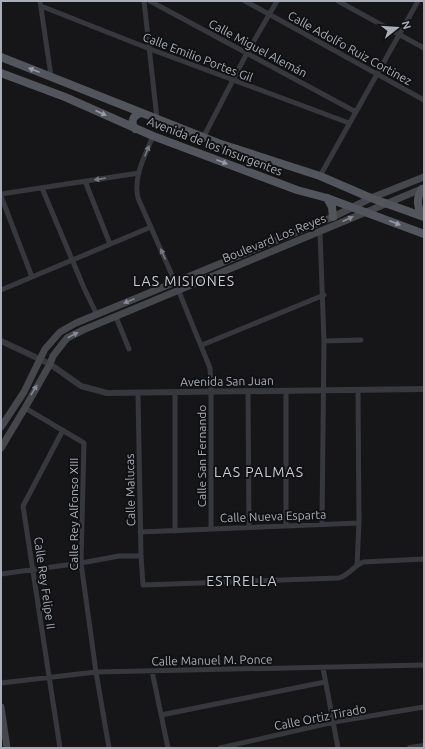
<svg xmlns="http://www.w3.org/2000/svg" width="425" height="749" font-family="Ubuntu,sans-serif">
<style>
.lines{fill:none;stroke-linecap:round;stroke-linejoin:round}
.minor{stroke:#37383d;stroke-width:5}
.tertiary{stroke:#37383d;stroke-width:6}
.secondary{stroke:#45474d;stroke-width:7}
.primary{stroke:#53555c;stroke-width:8}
.oneway{fill:#979ba6}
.oneway2{fill:#757881}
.oneway3{fill:#858993}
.labels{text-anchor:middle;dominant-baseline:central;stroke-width:4;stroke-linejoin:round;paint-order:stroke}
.street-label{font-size:12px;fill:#a8adb8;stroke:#111113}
.quarter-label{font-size:14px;letter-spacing:1px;fill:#c9ccd4;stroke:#111113}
</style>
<rect width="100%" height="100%" fill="#161618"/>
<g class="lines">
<!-- minor -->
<path class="minor" d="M40 1 51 76
M144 1 157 119
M150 1 356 112
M245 1 424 100
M338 1 424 48
M41 6 150 49 349 123
M153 136C145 156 133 176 138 198L175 282 210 368 211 392V529
M204 136 247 53 277 1
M320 176 418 1
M85 181 110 244
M42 188 84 288 97 315
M1 194 139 173
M1 196 32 277
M320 232 324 341 322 524
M1 290 151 227
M116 317 129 349
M324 341 361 340
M202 345 324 295
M248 391 249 527
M286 391V526
M175 393V531
M138 394 141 556 143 585 339 578C351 574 352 567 363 562L424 559
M25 408 84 443 81 563 96 672 109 748
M140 532 359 523
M357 565 359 523 358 390
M1 574 81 563 119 556H141
M323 668 338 748
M152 671 168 748
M1 683 96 672 424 665
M161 715 325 682
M60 748 23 506 63 430
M220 748 334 722 424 707"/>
<!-- tertiary -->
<path class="tertiary" d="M1 341 50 364 81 386 107 393 424 389
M410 748 424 746"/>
<!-- secondary -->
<path class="secondary" d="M1 427 24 392 45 349 60 332 76 323 333 217 371 198 424 177
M1 448 25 408 50 364 53 356 67 338 83 330 424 188
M1 707 7 748"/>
<!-- primary -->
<path class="primary" d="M1 57 218 143 320 176 371 198 424 217
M1 73 65 97 153 136 297 190 327 198 424 234
M135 129C130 122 133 115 141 113
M422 189C416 199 417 205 422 216
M327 198 332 207 333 217"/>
</g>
<!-- one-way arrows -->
<defs><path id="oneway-solid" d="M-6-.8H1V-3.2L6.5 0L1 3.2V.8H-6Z"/></defs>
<g class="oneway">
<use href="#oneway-solid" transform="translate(34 70) rotate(-159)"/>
<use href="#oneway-solid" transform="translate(101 113) rotate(24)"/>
<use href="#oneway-solid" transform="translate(222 162) rotate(21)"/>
<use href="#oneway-solid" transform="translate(395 223) rotate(21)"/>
</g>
<g class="oneway2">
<use href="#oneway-solid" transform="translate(147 151) rotate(-68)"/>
<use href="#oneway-solid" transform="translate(100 179) rotate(171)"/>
<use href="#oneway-solid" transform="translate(163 254) rotate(-114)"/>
</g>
<g class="oneway3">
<use href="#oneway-solid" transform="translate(348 219) rotate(-24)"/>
<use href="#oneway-solid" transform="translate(129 301) rotate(158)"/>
<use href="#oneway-solid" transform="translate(73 335) rotate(-28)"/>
<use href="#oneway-solid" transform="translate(34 390) rotate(-59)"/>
</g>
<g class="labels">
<!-- street labels -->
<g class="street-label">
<text transform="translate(258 48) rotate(28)">Calle Miguel Alemán</text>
<text transform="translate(350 48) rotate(29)">Calle Adolfo Ruiz Cortinez</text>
<text transform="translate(198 57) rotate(21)">Calle Emilio Portes Gil</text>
<text transform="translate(215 146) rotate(21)">Avenida de los Insurgentes</text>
<text transform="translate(274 238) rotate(-22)">Boulevard Los Reyes</text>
<text transform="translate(227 381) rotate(-1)">Avenida San Juan</text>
<text transform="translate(201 456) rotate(-90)">Calle San Fernando</text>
<text transform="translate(130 490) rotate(-91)">Calle Malucas</text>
<text transform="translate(73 514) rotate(-90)">Calle Rey Alfonso XIII</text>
<text transform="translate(273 516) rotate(-2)">Calle Nueva Esparta</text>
<text transform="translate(45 583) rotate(82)">Calle Rey Felipe II</text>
<text transform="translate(212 660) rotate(-1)">Calle Manuel M. Ponce</text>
<text transform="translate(320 717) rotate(-11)">Calle Ortiz Tirado</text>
</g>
<!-- quarter labels -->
<g class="quarter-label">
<text x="184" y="281">LAS MISIONES</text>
<text x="259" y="472">LAS PALMAS</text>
<text x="242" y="581">ESTRELLA</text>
</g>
</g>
<!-- border -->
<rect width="425" height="749" fill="none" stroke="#a8adb8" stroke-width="4"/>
<!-- north arrow -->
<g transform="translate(397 28) rotate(73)" stroke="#111113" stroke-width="3" paint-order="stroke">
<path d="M0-3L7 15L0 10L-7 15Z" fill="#a8adb8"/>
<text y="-6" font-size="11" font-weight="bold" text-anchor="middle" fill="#a8adb8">N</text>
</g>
</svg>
